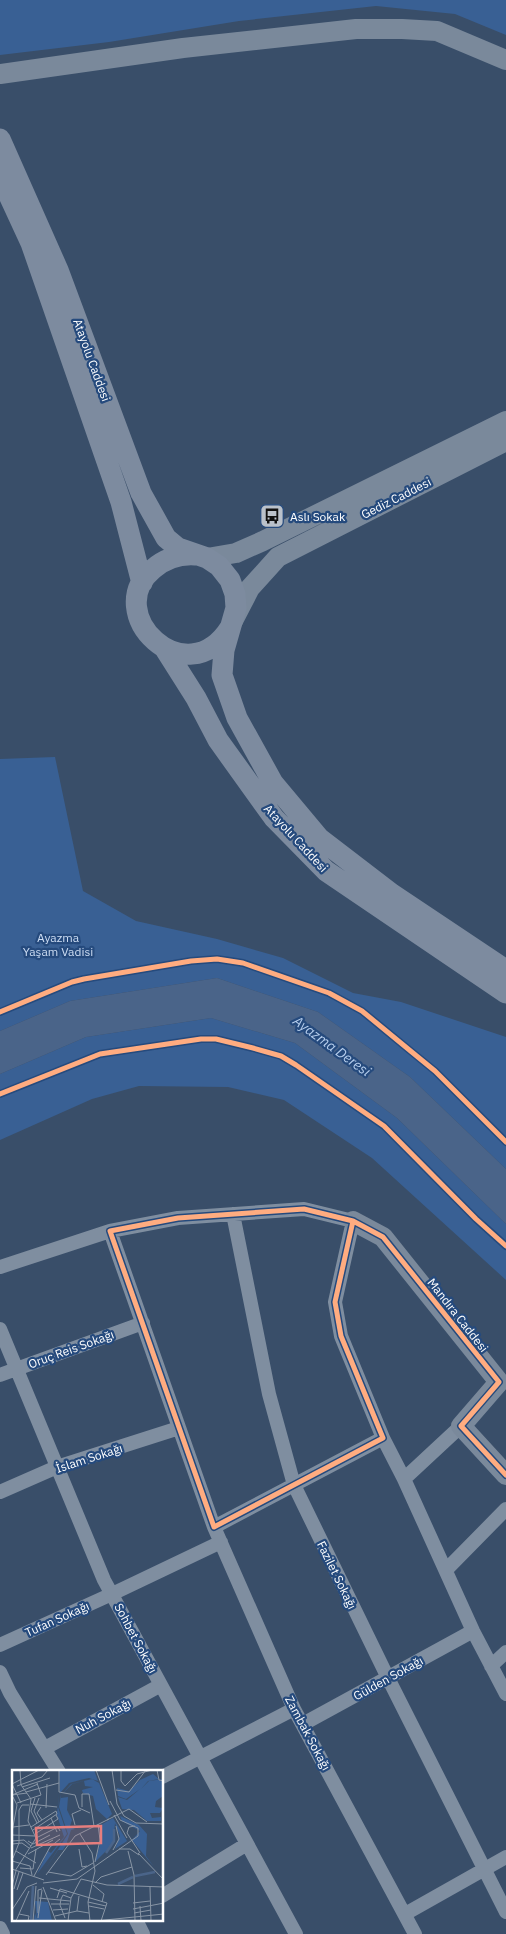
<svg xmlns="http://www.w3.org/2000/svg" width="506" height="1934" font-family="'IBM Plex Sans',sans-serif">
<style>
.green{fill:#396094}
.water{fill:#4a6489}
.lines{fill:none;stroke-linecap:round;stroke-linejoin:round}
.street{stroke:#7f8ea0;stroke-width:14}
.secondary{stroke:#7a899b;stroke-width:20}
.primary{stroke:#7d8b9f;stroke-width:21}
.cycleway-casing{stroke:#254a7d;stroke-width:8}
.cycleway{stroke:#ffac80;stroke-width:5}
.labels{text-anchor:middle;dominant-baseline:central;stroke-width:4.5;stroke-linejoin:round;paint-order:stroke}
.street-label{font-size:12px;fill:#fff;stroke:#254a7d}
.poi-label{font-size:12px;fill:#fff;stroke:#254a7d;text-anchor:start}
.park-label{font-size:12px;fill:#cedef4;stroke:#254a7d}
.water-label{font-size:14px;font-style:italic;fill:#b6ceed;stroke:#254a7d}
.inset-river{fill:none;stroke:#4a6489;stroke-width:2.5}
.inset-road{fill:none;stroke:#8895a5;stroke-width:1}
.view{fill:#e67e7e;fill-opacity:0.15;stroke:#e67e7e;stroke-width:2.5}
.inset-edge{fill:none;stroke:#fff;stroke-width:2.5}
</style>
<rect width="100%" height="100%" fill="#394e69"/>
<!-- green -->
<path class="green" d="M0 0H506V35L455 14 376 6 239 21 109 42 0 55Z
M55 757 83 891 136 921 217 939 283 958 353 993 401 1002 506 1037V1169L410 1077 318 1012 217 978 70 1001 0 1031V759Z
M211 1018 295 1043 397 1118 506 1224V1280L372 1158 284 1100 228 1087 139 1086 92 1099 0 1140V1074L86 1037Z"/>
<!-- water -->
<path class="water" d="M217 978 318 1012 410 1077 506 1169V1224L397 1118 295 1043 211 1018 86 1037 0 1074V1031L70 1001Z"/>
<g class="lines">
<!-- street -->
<path class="street" d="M304 1209 353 1221 335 1302 341 1336 383 1438 214 1527 110 1231 178 1218Z
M233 1214 269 1394 294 1485 388 1678 506 1912
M0 1267 110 1231
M0 1329 104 1580 296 1934
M0 1375 143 1323
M383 1438 404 1479 473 1631 506 1694
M404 1479 461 1426
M0 1492 57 1467 179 1428
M214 1527 294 1709 415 1934
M446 1570 506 1509
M0 1645 112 1594 221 1542
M491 1666 506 1652
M0 1672 10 1693 59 1772
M303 1724 473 1631
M45 1748 161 1685
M162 1777 294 1709
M162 1896 247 1844
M405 1914 506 1857
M136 1920 143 1934
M0 1928 3 1934"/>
<!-- secondary -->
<path class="secondary" d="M0 74 183 48 356 29H402L437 31 506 60
M207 558 236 553 263 541 506 421
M233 621 250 588 278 557 506 441
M353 1221 383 1237 499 1382 461 1426 506 1475"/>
<!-- primary -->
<path class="primary" d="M0 139 58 270 141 493 166 538 178 548 207 558 219 566 230 580 235 594 236 608 224 650 222 675 237 718 273 783 319 838 392 894 506 970
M0 176 31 243 121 502 142 583
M195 555C179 554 166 558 153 569 100 613 186 697 230 628
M165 649 196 698 218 740 274 818 326 871 506 993"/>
<!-- cycleway casing -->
<g class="cycleway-casing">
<path id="cycleway" d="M0 1012 72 982 84 979 191 961 217 959 243 963 329 993 362 1011 413 1053 435 1071 506 1142
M0 1094 100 1054 201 1039H216L253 1048 281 1056 296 1065 384 1126 476 1219 506 1246
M353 1221 335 1302 341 1336 383 1438 214 1527 110 1231 178 1218 304 1209 353 1221 383 1237 499 1382 461 1426 506 1475"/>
</g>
<!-- cycleway -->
<use href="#cycleway" class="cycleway"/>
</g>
<!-- icons -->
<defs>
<g id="bus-square" transform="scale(1.25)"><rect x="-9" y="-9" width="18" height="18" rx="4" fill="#bac1ca" stroke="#254a7d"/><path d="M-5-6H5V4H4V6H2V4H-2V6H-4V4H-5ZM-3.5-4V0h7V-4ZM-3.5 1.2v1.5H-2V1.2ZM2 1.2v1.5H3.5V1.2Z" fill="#111"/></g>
</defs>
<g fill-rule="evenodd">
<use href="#bus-square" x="272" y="516"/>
</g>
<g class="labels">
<!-- street labels -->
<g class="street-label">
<text transform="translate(92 360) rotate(70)">Atayolu Caddesi</text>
<text transform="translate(396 498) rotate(-27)">Gediz Caddesi</text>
<text transform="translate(296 838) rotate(47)">Atayolu Caddesi</text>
<text transform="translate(458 1315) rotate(52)">Mandıra Caddesi</text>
<text transform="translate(71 1349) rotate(-20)">Oruç Reis Sokağı</text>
<text transform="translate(89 1458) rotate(-18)">İslam Sokağı</text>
<text transform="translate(337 1575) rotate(64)">Fazilet Sokağı</text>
<text transform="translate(57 1619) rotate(-24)">Tufan Sokağı</text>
<text transform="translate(136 1638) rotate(62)">Sohbet Sokağı</text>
<text transform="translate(388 1678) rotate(-29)">Gülden Sokağı</text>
<text transform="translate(103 1716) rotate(-28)">Nuh Sokağı</text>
<text transform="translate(308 1733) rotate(62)">Zambak Sokağı</text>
</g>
<!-- poi labels -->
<g class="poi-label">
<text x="290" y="516">Aslı Sokak</text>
</g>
<!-- park labels -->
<g class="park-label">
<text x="58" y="937">Ayazma<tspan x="58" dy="14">Yaşam Vadisi</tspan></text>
</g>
<!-- water labels -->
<g class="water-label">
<text transform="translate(332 1046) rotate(36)">Ayazma Deresi</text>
</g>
</g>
<!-- overview -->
<g transform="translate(12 1770)">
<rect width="151" height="151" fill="#394e69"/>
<path d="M47 0H82L86 11 77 8 68 10 57 13 48 23ZM141 4 147 9 136 11 129 19 137 11 151 9V26L144 31 143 37 151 38 148 43H138L140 48 149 47V51H135L122 40 110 39 106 27 115 30 128 19 114 29 106 26 105 18 117 21 128 10ZM80 9 87 13 100 44 95 49 84 39 81 26 71 23 70 20 81 17 73 16 72 11 60 14 50 24 59 14ZM47 23 46 37 55 64 25 104 36 81 39 83 52 67 45 45ZM49 25V28L56 27 55 40 60 50 58 56 63 59 59 60 54 75 51 80H46L32 101 56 64 47 37ZM108 46 127 55 135 64 134 86 142 97 120 70 128 61 110 51ZM101 48 115 71 103 79 108 66 103 53 101 74 83 92 89 71 87 56ZM23 131 36 132 40 151H22L23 143 25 149Z" fill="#396094"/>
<path class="inset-river" d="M94 83 102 71V59M123 106 143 102M106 114 121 107M19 151 21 116"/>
<path class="inset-road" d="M47 0V22M84 0 97 35M100 0 105 34 112 46 124 53 152 54M109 0V11L113 16 125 4 140 0M145 0 147 10 152 11M0 14 27 0M0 14 9 33M5 16 30 7 36 0M10 17 38 8M104 20 117 22 134 0M14 22 47 13M47 22 63 25 67 38 78 43M0 25 26 14M0 25 15 23M23 28 19 41 25 53M27 28 22 41 27 52M5 33 29 25 25 13M18 34 45 37M29 37 25 43 30 50M70 37V24H77L82 56M34 38 35 14M102 45 115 68M39 48 45 62M95 50 117 39 135 52M63 55 60 44 69 40M123 56 117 57 115 63 128 83M1 57 17 55M19 57 44 41 45 44 21 60M0 62 5 35 1 27M23 64 46 49 44 45M68 64 80 83 83 101 76 132 78 151M0 65 23 66M24 68 46 57 48 61M0 71 12 70 19 76M16 71 21 74 38 65M0 74 10 73 17 78M19 78 48 65M67 79 70 97 75 96M107 79H118L127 85M101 80 107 69 104 56M4 81 24 93M116 81 122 105 123 151M126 83 152 110M16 84 41 70M1 88 7 73V40L10 35H17M0 91 18 96 20 105M83 92 88 70 86 54M8 98 21 99 24 79M0 99 32 110M3 101 24 68 16 51 19 29 9 15 8 0M36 102 59 106 81 93M34 105 63 66 97 49M22 106 38 77 48 69M31 113 65 109 126 66V58L108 50 98 31M83 113 89 107 120 97M81 115 92 124 90 132M0 116 4 101M31 117 44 151M138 117 139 151M38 118 55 123M2 119 7 102M5 120 11 103M27 128 58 131M45 128 48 119 95 133 89 151M76 132 94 136M121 133 138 131M39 134H57M77 136 92 139M128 136 129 151M121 139 152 133M0 140 15 117 25 113M41 140 56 139M65 141 67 126M26 143V120L30 119M122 143 139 140M7 144 17 146 16 151M43 146 65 141 77 143M26 148 30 120M53 148 48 135 49 129 51 125 59 128M4 151 17 121M21 151 24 116M54 151H71M56 151 59 128 69 109 95 115 152 117M83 151 152 144"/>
<path class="view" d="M89 56V73L25 75 24 58Z"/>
<rect width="151" height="151" class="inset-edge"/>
</g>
</svg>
